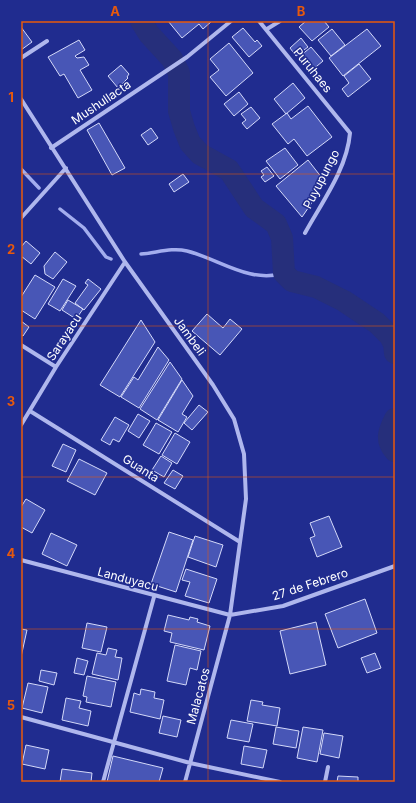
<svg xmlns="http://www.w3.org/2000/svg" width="416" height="803" font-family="Inter,sans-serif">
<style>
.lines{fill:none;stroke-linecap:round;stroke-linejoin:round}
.stream{stroke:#a3adee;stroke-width:3.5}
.river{stroke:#262f7b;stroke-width:22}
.building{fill:#4856b6;stroke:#d4d9f9}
.minor{stroke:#afb7ed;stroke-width:4}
.grid{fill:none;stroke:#e8590c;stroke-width:1;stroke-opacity:0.55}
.labels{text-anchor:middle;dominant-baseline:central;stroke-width:3;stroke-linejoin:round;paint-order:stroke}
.street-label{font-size:12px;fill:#fff;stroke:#202c8f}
.neatline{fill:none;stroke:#e8590c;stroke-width:1.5}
.grid-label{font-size:13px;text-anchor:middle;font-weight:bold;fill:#e8590c}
</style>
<rect width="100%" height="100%" fill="#202c8f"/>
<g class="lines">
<!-- stream -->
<path class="stream" d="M21 169 39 188
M60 209 84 228 106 257 111 259
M141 254C156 253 172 247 187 251 219 259 250 284 284 273"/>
<!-- river -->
<path class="river" d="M141 21 149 34 172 59 179 73V111L184 128 190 143 200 154 229 170 254 208 276 224 282 238 284 273 292 281 316 287 344 301 377 323 390 336 394 344 395 353
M395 419C389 431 385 440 395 451"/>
</g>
<!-- building -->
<path class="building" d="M168 21H212L203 29 199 24 182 38Z
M306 21H324L329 27 312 41 299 27Z
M21 27 32 42 21 50Z
M243 28 255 42 257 40 262 46 249 57 232 37Z
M332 29 345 45 331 56 318 40Z
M367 29 381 46 343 76 329 58Z
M301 38 308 47 296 56 290 48Z
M79 40 85 50 75 56 77 58 84 57 89 65 80 70 92 90 78 98 64 74 60 76 48 57Z
M229 43 253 73 226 96 210 77 219 70 210 59Z
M311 47 323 61 311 71 299 57Z
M359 64 371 79 348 97 342 89 349 83 344 76Z
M121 65 129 74 127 77 128 78 118 88 108 76Z
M293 83 305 98 286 114 274 99Z
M239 92 248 104 234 116 224 104Z
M308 106 332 137 307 156 294 139 288 144 272 124 287 113 291 119Z
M251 107 260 118 247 129 242 123 246 120 241 114Z
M99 123 125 168 112 175 87 130Z
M151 128 158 138 148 145 141 135Z
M285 148 298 165 280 179 266 161Z
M308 160 322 178 315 198 302 217 276 186Z
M267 167 274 176 265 182 261 177 264 175 261 171Z
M183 174 189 182 174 192 169 184Z
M26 241 40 253 31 264 21 256V247Z
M55 252 67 262 53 279 45 274 44 266Z
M35 275 55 287 35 319 21 310V297Z
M63 279 76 286 60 311 48 304Z
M88 279 101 289 84 310 75 303 88 285 85 283Z
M68 300 83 309 76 319 62 310Z
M207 314 223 328 230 319 242 329 220 355 192 331Z
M141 320 155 342 120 397 100 385Z
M21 321 29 327 23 336 21 335Z
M158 347 169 360 139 408 121 397 134 377 138 380Z
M170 362 182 379 157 420 140 409Z
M182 380 193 396 182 414 187 417 178 432 158 420Z
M199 405 208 412 192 430 184 423Z
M138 414 150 421 139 438 128 431Z
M115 417 129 425 119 442 113 439 110 445 101 440Z
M156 423 172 432 159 454 143 445Z
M175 433 190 442 177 464 162 455Z
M63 444 76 450 66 472 52 466Z
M161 456 172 463 164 477 152 470Z
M79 459 107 473 95 495 67 481Z
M173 470 183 476 175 489 164 483Z
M26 499 45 510 32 533 21 527V507Z
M329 516 342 547 317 557 310 538 315 536 310 523Z
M169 532 193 540 176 592 151 584Z
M51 533 77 545 67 566 42 554Z
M195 536 223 545 216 567 188 557Z
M186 569 217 579 209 603 185 596 190 582 182 580Z
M365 599 377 633 338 648 325 614Z
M168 615 189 620 190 617 198 619 197 622 210 626 204 650 170 642 172 633 164 631Z
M316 622 326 665 290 674 280 631Z
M87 623 107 627 101 652 82 648Z
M21 629 27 630 21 657Z
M175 645 201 651 197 670 190 668 186 685 167 681Z
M108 648 117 650 115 657 122 658 118 680 92 674 97 653 106 655Z
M375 653 381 668 367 673 361 658Z
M77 658 88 661 84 675 74 673Z
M41 670 57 673 54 685 39 681Z
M87 676 116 682 111 707 86 702 87 697 83 696Z
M28 683 48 687 42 713 22 708Z
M141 689 155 692 154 698 164 700 160 719 130 712 134 693 140 695Z
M66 698 81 701 79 708 91 711 88 726 62 720Z
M251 700 263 702 262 705 280 708 277 726 247 721Z
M163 716 181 720 177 737 159 733Z
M231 720 253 724 249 742 227 738Z
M276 727 299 731 296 748 273 744Z
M303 727 323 730 317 762 297 758Z
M324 733 343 736 339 758 320 754Z
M26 745 49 750 45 769 22 764Z
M244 746 267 750 263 768 241 764Z
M113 756 163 768 159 782H107Z
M62 769 92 773 91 782H60Z
M338 776 358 777V782H337Z"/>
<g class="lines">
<!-- minor -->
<path class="minor" d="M259 21 350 133C347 169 322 202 305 233
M267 29 280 21
M21 58 47 41
M21 99 125 262 213 385 234 419 244 454 246 499 230 615 185 782
M51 148 187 57 231 21
M21 218 66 168
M21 345 56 367
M30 411 240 542
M21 425 56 367 125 262
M21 560 230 615 283 606 395 566
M21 717 190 763 280 782
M103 782 154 597
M325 782 328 767"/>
</g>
<!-- grid -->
<path class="grid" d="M208 21V782M21 174H395M21 326H395M21 477H395M21 629H395"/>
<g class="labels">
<!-- street labels -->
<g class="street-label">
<text transform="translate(313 70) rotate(51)">Puruhaes</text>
<text transform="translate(101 102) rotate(-34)">Mushullacta</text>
<text transform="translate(321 179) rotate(-63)">Puyupungo</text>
<text transform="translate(190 336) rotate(54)">Jambeli</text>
<text transform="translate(64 337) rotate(-57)">Sarayacu</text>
<text transform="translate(141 468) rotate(32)">Guanta</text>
<text transform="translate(128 579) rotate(15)">Landuyacu</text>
<text transform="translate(310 584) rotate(-18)">27 de Febrero</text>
<text transform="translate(198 696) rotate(-75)">Malacatos</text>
</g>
</g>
<!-- border -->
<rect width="416" height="803" fill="none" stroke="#202c8f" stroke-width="44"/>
<rect x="22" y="22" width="372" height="759" class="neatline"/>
<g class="grid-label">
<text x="115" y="16">A</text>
<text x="301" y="16">B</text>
<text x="11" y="102">1</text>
<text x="11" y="254">2</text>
<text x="11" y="406">3</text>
<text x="11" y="558">4</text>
<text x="11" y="710">5</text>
</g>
</svg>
